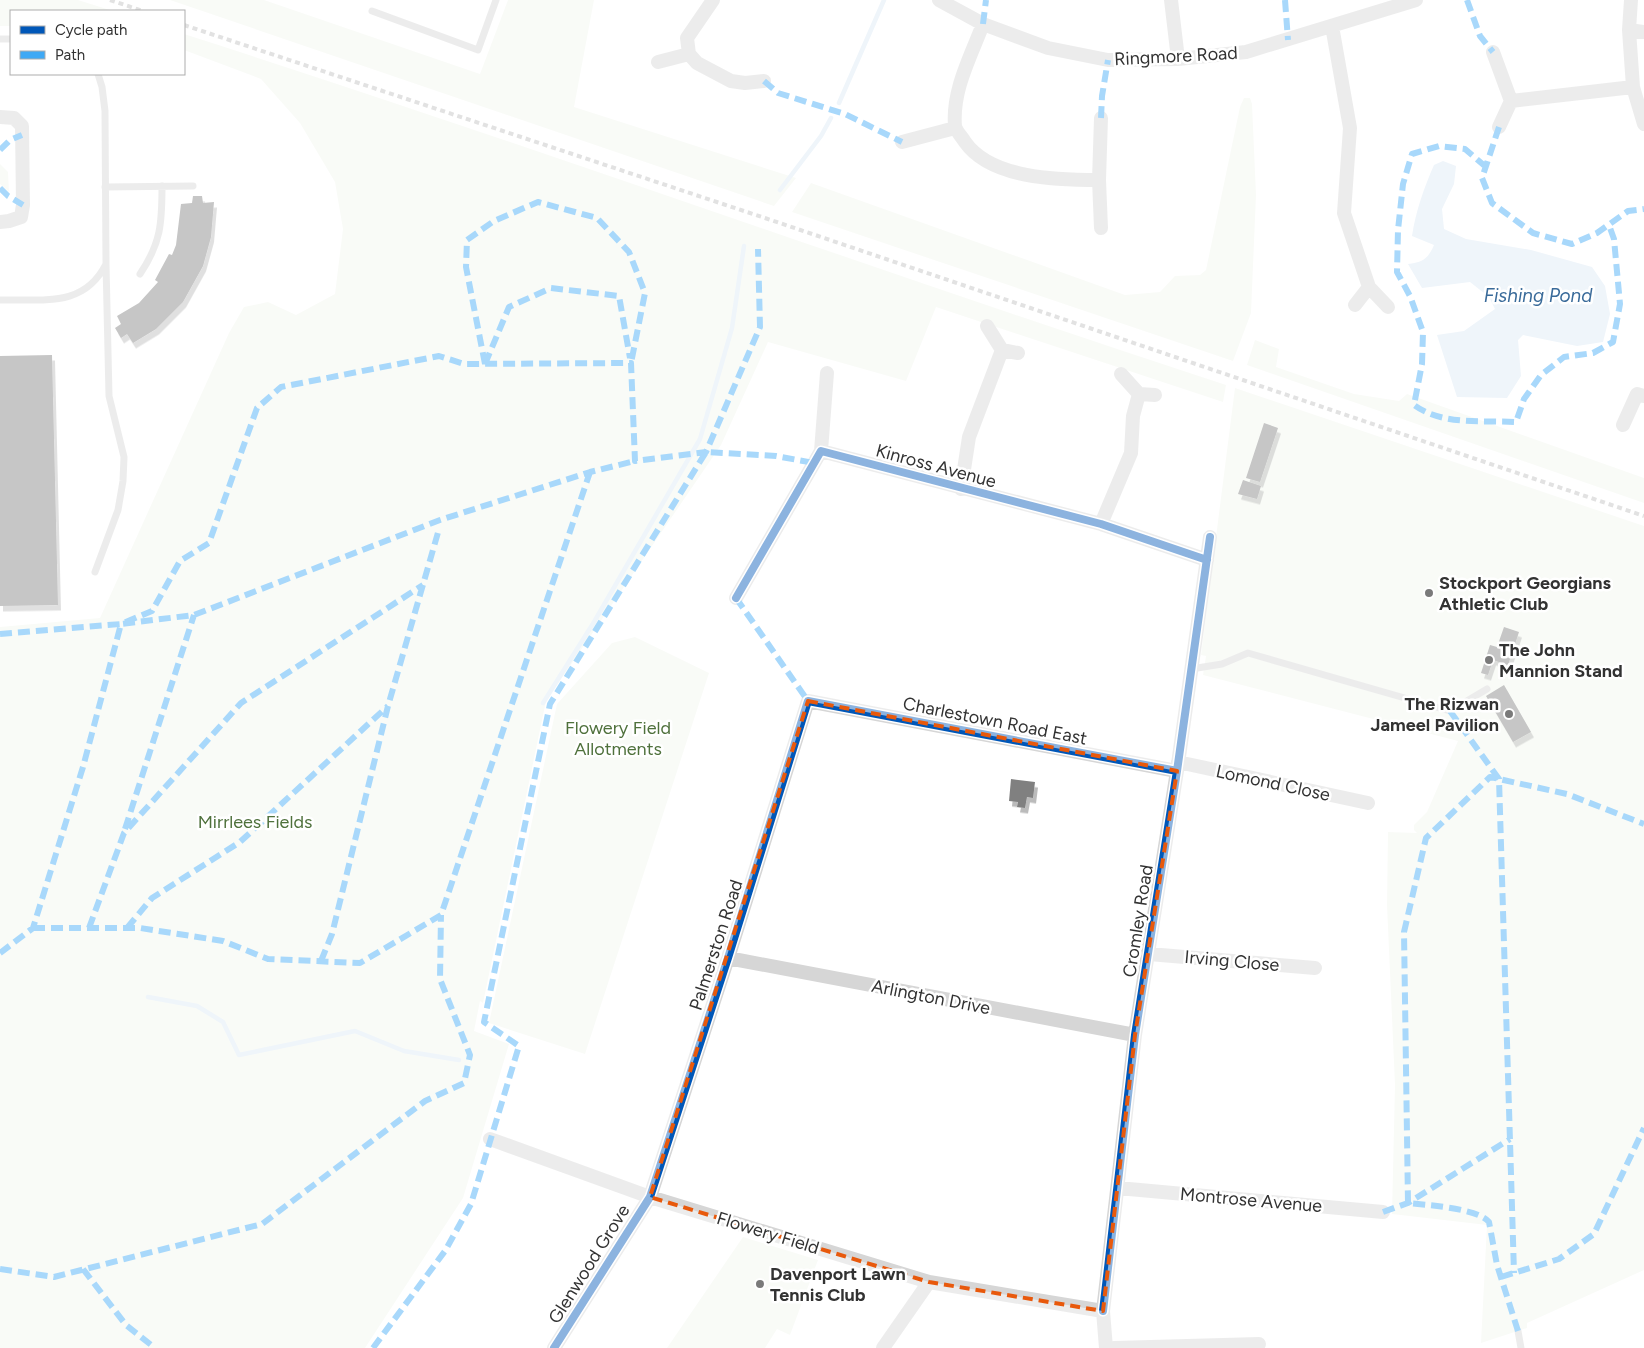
<svg xmlns="http://www.w3.org/2000/svg" width="1644" height="1348" font-family="Figtree,sans-serif">
<style>
.green{fill:#f2f6ee}
.water{fill:#dbe8f4}
.lines{fill:none;stroke-linecap:round;stroke-linejoin:round}
.stream{stroke:#dbe8f4;stroke-width:4.5}
.building{fill:#808080;filter:url(#shadow)}
.service{stroke:#d6d6d6;stroke-width:7}
.minor{stroke:#d6d6d6;stroke-width:14}
.rail{stroke:#bebebe;stroke-width:4;stroke-dasharray:5 4;stroke-linecap:butt}
.quiet{stroke:#3fa9f5;stroke-width:6;stroke-dasharray:12 6;stroke-linecap:butt}
.cycleway-casing{stroke:#fff;stroke-width:11}
.cycleway{stroke:#0057b8;stroke-width:8}
.marked{fill:none;stroke:#e8590c;stroke-width:4;stroke-dasharray:10 6;stroke-linejoin:round}
.poi-dot{fill:#7a7a7a;stroke:#fff;stroke-width:2}
.labels{text-anchor:middle;dominant-baseline:central;stroke-width:5;stroke-linejoin:round;paint-order:stroke}
.street-label{font-size:18px;fill:#323232;stroke:#fff}
.poi-label{font-size:18px;font-weight:bold;fill:#323232;stroke:#fff;text-anchor:start}
.park-label{font-size:18px;fill:#4f713c;stroke:#fff}
.water-label{font-size:19px;font-style:italic;fill:#3a6b9a;stroke:#fff}
</style>
<defs>
<filter id="shadow"><feDropShadow dx="3" dy="5.5" stdDeviation="0" flood-color="#0004"/></filter>
</defs>
<rect width="100%" height="100%" fill="#fff"/>
<!-- green -->
<path class="green" d="M0 0H78L113 11H11V26H0Z
M170 0H264L480 74 508 0H594L574 107 796 178 774 206Z
M184 34C533 146 878 271 1226 385L1223 402 936 307 906 381 768 342 721 445 546 701 483 1003 480 1001 474 1031 509 1044 463 1198 365 1348H0V627L100 618 229 333 244 307 268 302 296 315 335 294 343 229 335 182 300 123 261 79 184 50Z
M1244 98H1250L1252 104 1256 195 1251 313 1233 361 792 212 811 183 1125 295 1160 292 1175 276 1200 275 1206 270 1240 107Z
M0 164 8 172 9 192 0 184Z
M1255 340 1279 349 1276 367 1354 394 1399 401 1407 394 1644 478V503L1247 365Z
M1235 388 1644 526V1270L1527 1323V1328L1481 1343 1487 1225 1392 1214 1395 1085 1387 905 1388 832 1417 833 1414 830V825L1427 812 1458 741 1203 675 1206 656 1201 655Z
M635 637 709 673 585 1054 489 1023 557 704 612 643Z
M743 1237 818 1260 790 1335 777 1329 765 1348H667Z"/>
<!-- water -->
<path class="water" d="M1443 161 1456 166 1454 184 1442 209 1444 229 1466 239 1531 250 1592 267 1605 286 1610 314 1603 342 1577 346 1523 335 1518 340 1521 376 1507 398 1457 397 1437 335 1464 331 1495 309 1489 297 1470 282 1422 288 1408 264C1423 262 1428 259 1434 245L1412 236C1416 210 1424 188 1434 165Z"/>
<g class="lines">
<!-- stream -->
<path class="stream" d="M839 103 884 0
M780 190 821 136 831 118
M543 703 594 622 700 439 732 328 744 246
M148 997 197 1006 223 1022 239 1055 355 1031 404 1051 459 1060"/>
</g>
<!-- building -->
<path class="building" d="M193 196H202L203 203 214 202 211 237 203 266 183 302 156 329 133 343 127 334 121 338 115 328 121 324 117 316 139 303 158 282 155 280 169 254 172 255 176 245 181 204 192 203Z
M52 355 58 605 0 606V356Z
M1264 423 1278 428 1260 482 1246 478Z
M1243 480 1261 486 1257 499 1238 494Z
M1504 627 1519 632 1508 665 1493 660 1488 675 1481 673 1490 645 1497 647Z
M1504 685 1531 732 1513 742 1486 696Z
M1011 779 1035 782 1033 798 1027 797 1025 808 1017 807 1018 802 1009 801Z"/>
<g class="lines">
<!-- service -->
<path class="service" d="M372 11 478 50 496 0
M0 39H11
M105 187 193 186
M140 274C161 243 162 223 162 186
M0 300C43 299 84 308 106 264L105 111 102 87 98 74
M95 572 118 510 123 481 124 457 109 396 106 264
M1191 669 1222 664 1248 653 1450 711 1487 689
M1518 1331 1521 1348"/>
<!-- minor -->
<path class="minor" d="M713 0 687 38 689 54 697 63 731 81 745 83 764 81
M939 0 983 24 1048 48 1108 60 1178 59 1246 52 1416 0
M1171 0 1178 59
M1631 0 1629 30 1633 87 1644 124
M983 24C971 56 952 90 955 126 956 131 962 137 965 142 991 179 1058 180 1099 180
M1332 26 1350 128 1344 213 1369 287 1388 307
M1629 30 1644 32
M1493 52 1511 101 1499 127
M658 62 689 54
M1511 101 1633 87
M0 117 14 118 22 126 23 205 21 217 9 221 0 222
M1101 118 1099 180 1101 228
M902 142 955 128
M1355 305 1369 287
M987 326 1002 350 1018 353
M1121 374 1139 394 1155 395
M1623 425 1637 394 1644 396
M821 451 827 373
M961 489 969 437 1002 350
M1101 524 1131 453 1133 416 1139 394
M736 598 821 451 1101 524 1207 560
M1178 762 1368 803
M1149 954 1315 968
M728 958 1135 1035
M490 1139 650 1197 929 1282 1103 1311 1106 1348
M1118 1188 1383 1212
M1103 1311 1135 1035 1177 771 1210 537
M554 1348 650 1197 728 958 808 701 1177 771
M883 1348 929 1282
M1114 1348 1259 1344"/>
<!-- rail -->
<path class="rail" d="M110 0 143 11
M184 25 765 218 1644 516"/>
<!-- quiet -->
<path class="quiet" d="M1285 0 1288 40
M1467 0 1480 36 1493 52
M983 24 986 0
M764 81 778 93 845 114 902 142
M1101 118 1102 96 1108 60
M1499 127 1482 178 1492 203 1533 233 1572 244 1597 233 1628 211 1644 209
M0 150 10 140 22 135
M1486 167 1465 149 1439 146 1412 154 1403 184 1398 230 1397 272 1410 296 1423 332 1422 364 1414 405C1443 426 1482 420 1516 422L1524 399 1541 375 1564 357 1593 353 1613 342 1620 304 1614 239 1609 225
M0 188 8 196 23 205
M485 364 466 267 467 240 494 221 538 202 597 218 629 252 645 293 631 363
M485 364 509 307 551 288 619 296 630 358
M736 598 808 701
M0 634 121 624 152 611 180 561 209 543 257 408 281 387 439 356 464 364 631 363 635 461 706 452 760 327 758 249
M1450 711 1499 779 1514 1273
M125 829 194 615
M33 928H140L223 941 268 959 360 963 441 915 590 472
M89 928 124 833 241 703 423 585
M127 928 152 898 240 842 388 706
M0 953 33 928 83 767 121 624 194 615 440 520 590 472 635 461
M321 961 332 934 388 706 439 529
M1383 1212 1408 1203 1510 1139
M0 1269 54 1277 262 1224 425 1101 464 1083 470 1055 440 979 441 915
M83 1269 126 1325 155 1348
M1501 1277 1559 1259 1594 1234 1644 1128
M1518 1331 1497 1265 1489 1222C1477 1208 1427 1205 1408 1203L1404 932 1426 838 1490 777 1567 794 1644 824
M373 1348 445 1251 471 1204 519 1046 484 1022 550 704 706 452 776 456 814 463"/>
<!-- cycleway casing -->
<g class="cycleway-casing">
<path id="cycleway" d="M736 598 821 451 1101 524 1207 560
M1103 1311 1135 1035 1177 771 1210 537
M554 1348 650 1197 728 958 808 701 1177 771"/>
</g>
<!-- cycleway -->
<use href="#cycleway" class="cycleway"/>
</g>
<!-- marked area -->
<path d="M0 0H1644V1348H0ZM808 701 1177 771 1135 1035 1103 1311 929 1282 650 1197Z" fill="#fff" fill-opacity=".55" fill-rule="evenodd"/>
<path class="marked" d="M808 701 1177 771 1135 1035 1103 1311 929 1282 650 1197Z"/>
<!-- markers -->
<g class="poi-dot">
<circle cx="1429" cy="593" r="5"/>
<circle cx="1489" cy="660" r="5"/>
<circle cx="1509" cy="714" r="5"/>
<circle cx="760" cy="1284" r="5"/>
</g>
<g class="labels">
<!-- street labels -->
<g class="street-label">
<text transform="translate(1176 56) rotate(-3)">Ringmore Road</text>
<text transform="translate(936 466) rotate(15)">Kinross Avenue</text>
<text transform="translate(995 721) rotate(11)">Charlestown Road East</text>
<text transform="translate(1273 783) rotate(12)">Lomond Close</text>
<text transform="translate(1138 921) rotate(-81)">Cromley Road</text>
<text transform="translate(716 945) rotate(-72)">Palmerston Road</text>
<text transform="translate(1232 961) rotate(5)">Irving Close</text>
<text transform="translate(931 997) rotate(11)">Arlington Drive</text>
<text transform="translate(1251 1200) rotate(5)">Montrose Avenue</text>
<text transform="translate(768 1233) rotate(17)">Flowery Field</text>
<text transform="translate(589 1264) rotate(-58)">Glenwood Grove</text>
</g>
<!-- poi labels -->
<g class="poi-label">
<text x="1439" y="583">Stockport Georgians<tspan x="1439" dy="21">Athletic Club</tspan></text>
<text x="1499" y="650">The John<tspan x="1499" dy="21">Mannion Stand</tspan></text>
<text x="1499" y="704" text-anchor="end">The Rizwan<tspan x="1499" dy="21">Jameel Pavilion</tspan></text>
<text x="770" y="1274">Davenport Lawn<tspan x="770" dy="21">Tennis Club</tspan></text>
</g>
<!-- park labels -->
<g class="park-label">
<text x="618" y="728">Flowery Field<tspan x="618" dy="21">Allotments</tspan></text>
<text x="255" y="822">Mirrlees Fields</text>
</g>
<!-- water labels -->
<g class="water-label">
<text x="1538" y="295">Fishing Pond</text>
</g>
</g>
<!-- legend -->
<rect x="10" y="10" width="175" height="65" fill="#ffffff" stroke="#adadad"/>
<rect x="20" y="26" width="25" height="8" fill="#0057b8" stroke="#adadad"/>
<text x="55" y="35" font-size="15" fill="#323232">Cycle path</text>
<rect x="20" y="51" width="25" height="8" fill="#3fa9f5" stroke="#adadad"/>
<text x="55" y="60" font-size="15" fill="#323232">Path</text>
</svg>
